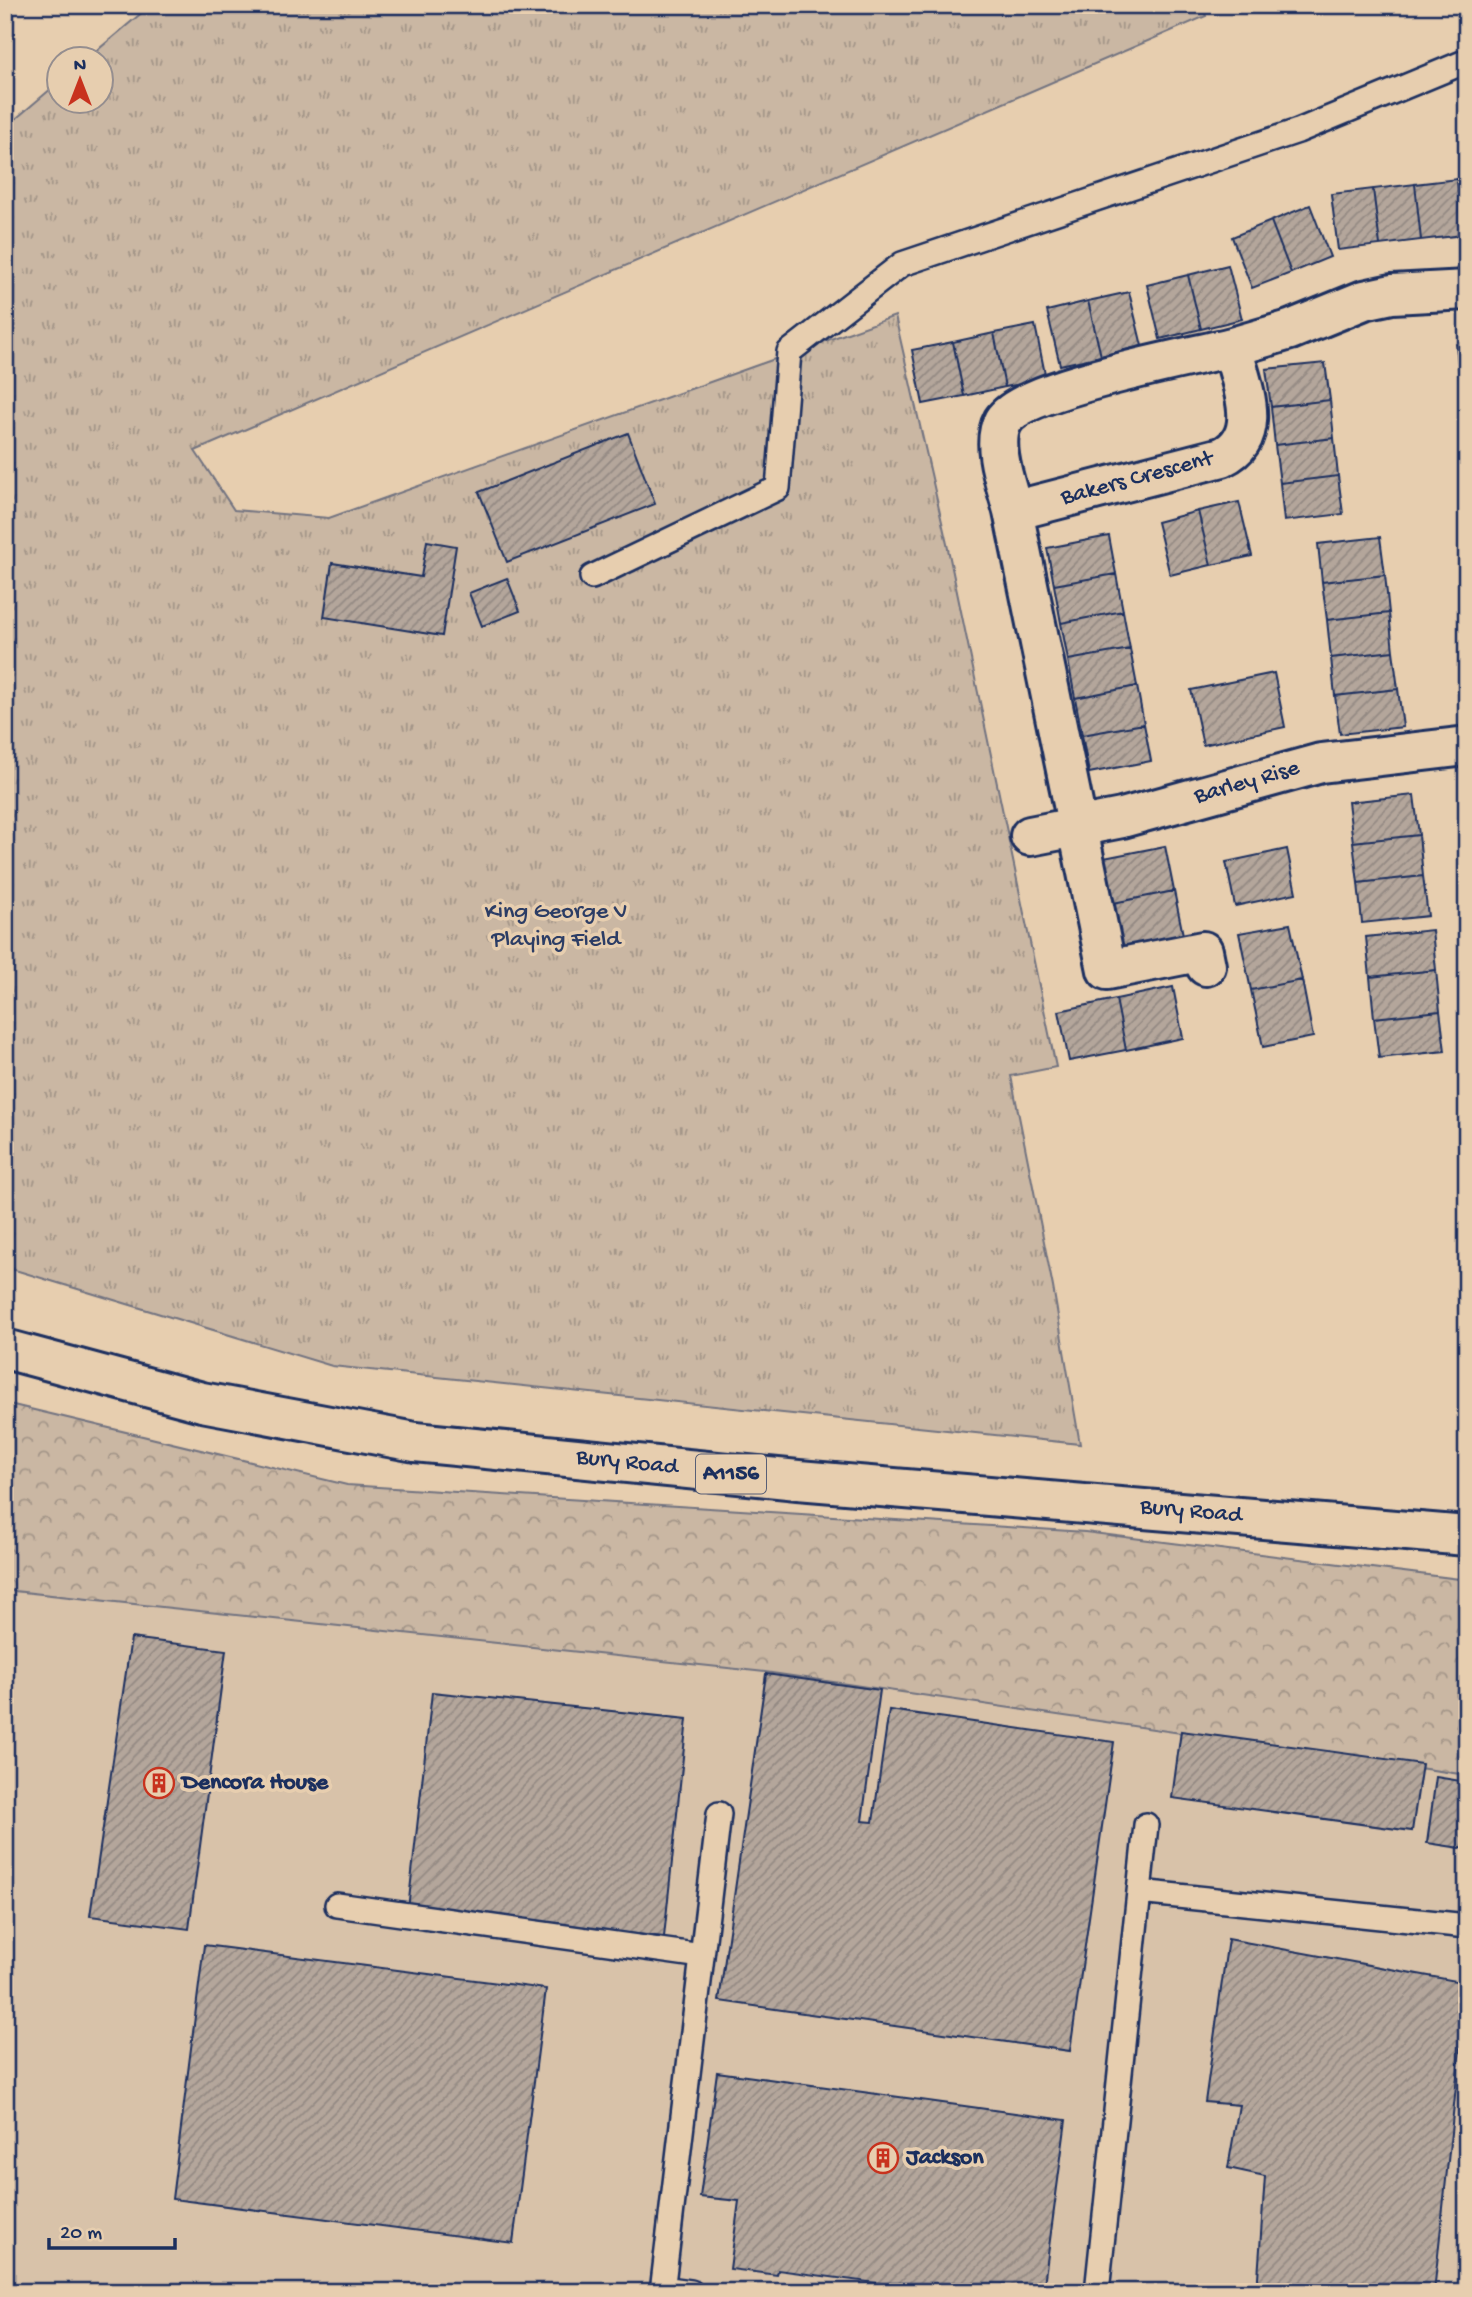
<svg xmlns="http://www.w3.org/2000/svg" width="1472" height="2297" font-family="'Gochi Hand',sans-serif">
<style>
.built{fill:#d8c2a9}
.forest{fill:url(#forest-crowns);stroke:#727380;stroke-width:2}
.park{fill:url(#park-tufts);stroke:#727380;stroke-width:2}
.building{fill:url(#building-hatch);stroke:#1b2f5e;stroke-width:2}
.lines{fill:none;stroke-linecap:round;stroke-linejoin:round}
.service-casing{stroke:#1b2f5e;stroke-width:28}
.minor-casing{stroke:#1b2f5e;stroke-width:44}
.primary-casing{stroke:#1b2f5e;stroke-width:44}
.service{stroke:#e7ceaf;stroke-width:23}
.minor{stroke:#e7ceaf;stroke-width:38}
.primary{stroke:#e7ceaf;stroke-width:38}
.labels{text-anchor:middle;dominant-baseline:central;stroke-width:7;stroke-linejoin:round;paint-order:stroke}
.shield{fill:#e7ceaf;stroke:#585f76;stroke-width:2}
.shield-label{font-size:23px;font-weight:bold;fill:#1b2f5e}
.street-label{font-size:24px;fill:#1b2f5e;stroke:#e7ceaf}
.park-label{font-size:24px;fill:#2c3d65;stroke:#e7ceaf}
.poi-label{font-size:24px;font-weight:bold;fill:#1b2f5e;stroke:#e7ceaf;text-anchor:start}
</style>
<defs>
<pattern id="forest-crowns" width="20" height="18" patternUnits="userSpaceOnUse" patternTransform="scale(1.75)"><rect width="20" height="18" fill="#cab7a3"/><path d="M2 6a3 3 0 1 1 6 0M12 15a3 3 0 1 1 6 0" fill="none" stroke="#a39588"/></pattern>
<pattern id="park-tufts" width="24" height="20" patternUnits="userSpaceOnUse" patternTransform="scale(1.75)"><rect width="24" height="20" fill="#cab7a3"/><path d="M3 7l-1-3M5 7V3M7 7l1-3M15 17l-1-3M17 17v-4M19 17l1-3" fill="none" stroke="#a39588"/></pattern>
<pattern id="building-hatch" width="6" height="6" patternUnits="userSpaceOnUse" patternTransform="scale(1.75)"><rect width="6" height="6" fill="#b4a69b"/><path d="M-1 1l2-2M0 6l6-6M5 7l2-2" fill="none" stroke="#928882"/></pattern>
</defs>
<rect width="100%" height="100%" fill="#e7ceaf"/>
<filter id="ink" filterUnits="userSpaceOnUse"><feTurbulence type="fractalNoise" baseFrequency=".0143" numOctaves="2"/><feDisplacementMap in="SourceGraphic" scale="14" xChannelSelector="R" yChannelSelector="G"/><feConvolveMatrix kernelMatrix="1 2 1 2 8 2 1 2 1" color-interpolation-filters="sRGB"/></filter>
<g filter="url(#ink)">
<!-- built -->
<path class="built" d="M5 1590 765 1672 1467 1775V2292H5Z"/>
<!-- forest -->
<path class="forest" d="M5 1403 347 1485 1085 1532 1467 1580V1775L765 1672 5 1590Z"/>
<!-- park -->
<path class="park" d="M151 5H1202L1206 16 195 451 234 510 329 518 895 316 947 544 1056 1067 1011 1076 1053 1287 1080 1444 332 1366 5 1267V128L59 82 60 102H102V60L87 59Z"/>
<!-- building -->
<path class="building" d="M1467 178V234L1463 235 1457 179Z
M1457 179 1463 235 1421 240 1415 184Z
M1415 184 1421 240 1380 245 1373 189Z
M1373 189 1380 245 1338 250 1331 194Z
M1310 205 1330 257 1291 273 1271 221Z
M1271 221 1291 273 1252 288 1232 237Z
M1228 265 1242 319 1201 329 1188 275Z
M1188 275 1201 329 1160 339 1147 285Z
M1129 292 1142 346 1101 356 1088 301Z
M1088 301 1101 356 1060 365 1047 311Z
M1035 325 1046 379 1005 387 994 333Z
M994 333 1005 387 964 396 953 342Z
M953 342 964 396 923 404 912 350Z
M1467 342V381L1460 382 1456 344Z
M1325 363 1330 400 1271 407 1266 369Z
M1467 381V419H1464L1460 382Z
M1330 400 1334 438 1275 445 1271 407Z
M628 433 655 504 507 562 479 492Z
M1334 438 1338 476 1280 483 1275 445Z
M1338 476 1343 514 1284 521 1280 483Z
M1239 502 1252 556 1211 565 1198 511Z
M1198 511 1211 565 1170 575 1157 522Z
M1109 536 1116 574 1054 585 1047 548Z
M1380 537 1385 575 1322 582 1318 544Z
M427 541 456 546 442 636 324 617 332 563 421 577Z
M1116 574 1123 611 1061 623 1054 585Z
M1385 575 1389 613 1327 620 1322 582Z
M507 578 520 611 482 626 469 593Z
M1123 611 1130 649 1068 660 1061 623Z
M1389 613 1393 651 1331 658 1327 620Z
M1130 649 1137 686 1075 698 1068 660Z
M1393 651 1398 689 1335 696 1331 658Z
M1274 673 1285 727 1203 745 1191 690Z
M1137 686 1144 724 1082 735 1075 698Z
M1398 689 1403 727 1340 734 1335 696Z
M1144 724 1151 761 1089 773 1082 735Z
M1414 795 1419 835 1353 842 1348 802Z
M1419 835 1423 876 1358 883 1353 842Z
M1165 846 1174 891 1113 903 1104 858Z
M1287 849 1296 893 1235 906 1226 862Z
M1423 876 1428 916 1362 923 1358 883Z
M1174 891 1183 935 1122 947 1113 903Z
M1290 924 1302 980 1251 990 1239 933Z
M1432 930 1436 970 1370 977 1366 937Z
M1436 970 1440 1011 1374 1018 1370 977Z
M1302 980 1313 1037 1263 1047 1251 990Z
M1173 987 1183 1038 1126 1050 1116 999Z
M1116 999 1126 1050 1069 1061 1059 1011Z
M1440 1011 1445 1051 1379 1058 1374 1018Z
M131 1638 226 1650 189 1929 90 1916Z
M766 1674 880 1690 862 1821 873 1822 889 1710 1114 1742 1070 2051 719 2001Z
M432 1692 687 1719 664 1937 408 1909Z
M1181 1731 1422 1764 1412 1831 1172 1798Z
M1436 1777 1467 1782V1849L1427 1843Z
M1228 1939 1467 1983 1434 2292H1257L1265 2176 1228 2168 1239 2105 1205 2102Z
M204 1945 546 1989 513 2243 172 2199Z
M717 2072 1066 2120 1043 2292H901L898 2291 899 2286 778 2270 777 2275 730 2269 739 2201 700 2197Z"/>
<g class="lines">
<!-- service casing -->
<g class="service-casing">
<path id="service" d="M592 577 778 488 789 352 902 264 1298 131 1467 61
M1139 1892 1467 1926
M337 1905 702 1956
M662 2288 691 2292
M662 2292 719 1814
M1097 2292 1146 1825"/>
</g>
<!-- minor casing -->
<g class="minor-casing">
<path id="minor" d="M1232 347C1241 384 1266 436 1222 457L1013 511C1007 487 990 445 1003 421 1023 388 1188 358 1232 347Z
M1232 347 1290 330 1364 300 1392 294 1467 290
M1013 511 1107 970 1203 951 1206 966
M1030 836 1122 818 1321 763 1467 746"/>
</g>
<!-- primary casing -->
<g class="primary-casing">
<path id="primary" d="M5 1349 202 1402 415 1442 798 1480 1467 1536"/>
</g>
<!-- service -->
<use href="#service" class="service"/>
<!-- minor -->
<use href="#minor" class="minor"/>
<!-- primary -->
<use href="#primary" class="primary"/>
</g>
</g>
<!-- icons -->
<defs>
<g id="building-ring" transform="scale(1.575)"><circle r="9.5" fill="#e7ceaf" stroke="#c8321e" stroke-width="1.5"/><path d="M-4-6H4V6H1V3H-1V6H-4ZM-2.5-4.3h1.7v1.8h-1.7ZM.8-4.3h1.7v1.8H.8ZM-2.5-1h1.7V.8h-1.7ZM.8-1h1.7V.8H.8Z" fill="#c8321e"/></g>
</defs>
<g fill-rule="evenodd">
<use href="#building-ring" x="159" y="1783"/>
<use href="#building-ring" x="883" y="2158"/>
</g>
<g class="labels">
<!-- shield labels -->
<rect class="shield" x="696" y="1454.5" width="70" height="39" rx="5"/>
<g class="shield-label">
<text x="731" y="1474">A1156</text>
</g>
<!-- street labels -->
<g class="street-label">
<text transform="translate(1137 479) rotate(-15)">Bakers Crescent</text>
<text transform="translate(1247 783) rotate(-16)">Barley Rise</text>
<text transform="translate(627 1463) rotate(6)">Bury Road</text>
<text transform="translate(1191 1512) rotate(5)">Bury Road</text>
</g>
<!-- park labels -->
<g class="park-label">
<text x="556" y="912">King George V<tspan x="556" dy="28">Playing Field</tspan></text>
</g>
<!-- poi labels -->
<g class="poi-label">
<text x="182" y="1783">Dencora House</text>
<text x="906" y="2158">Jackson</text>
</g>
</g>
<!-- margin -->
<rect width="1472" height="2297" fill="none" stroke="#e7ceaf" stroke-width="28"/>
<rect x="14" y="14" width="1444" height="2269" fill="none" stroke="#1b2f5e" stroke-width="2.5" filter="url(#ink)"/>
<!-- north arrow -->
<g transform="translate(80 80)"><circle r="33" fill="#e7ceaf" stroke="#958e8f" stroke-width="2"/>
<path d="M0-5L12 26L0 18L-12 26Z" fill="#c8321e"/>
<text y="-10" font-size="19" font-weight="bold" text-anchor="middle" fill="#1b2f5e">N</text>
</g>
<!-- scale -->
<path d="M49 2238v10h126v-10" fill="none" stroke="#1b2f5e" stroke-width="3.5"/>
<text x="60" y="2238" font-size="21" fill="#1b2f5e" stroke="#e7ceaf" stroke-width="5" paint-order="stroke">20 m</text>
</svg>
